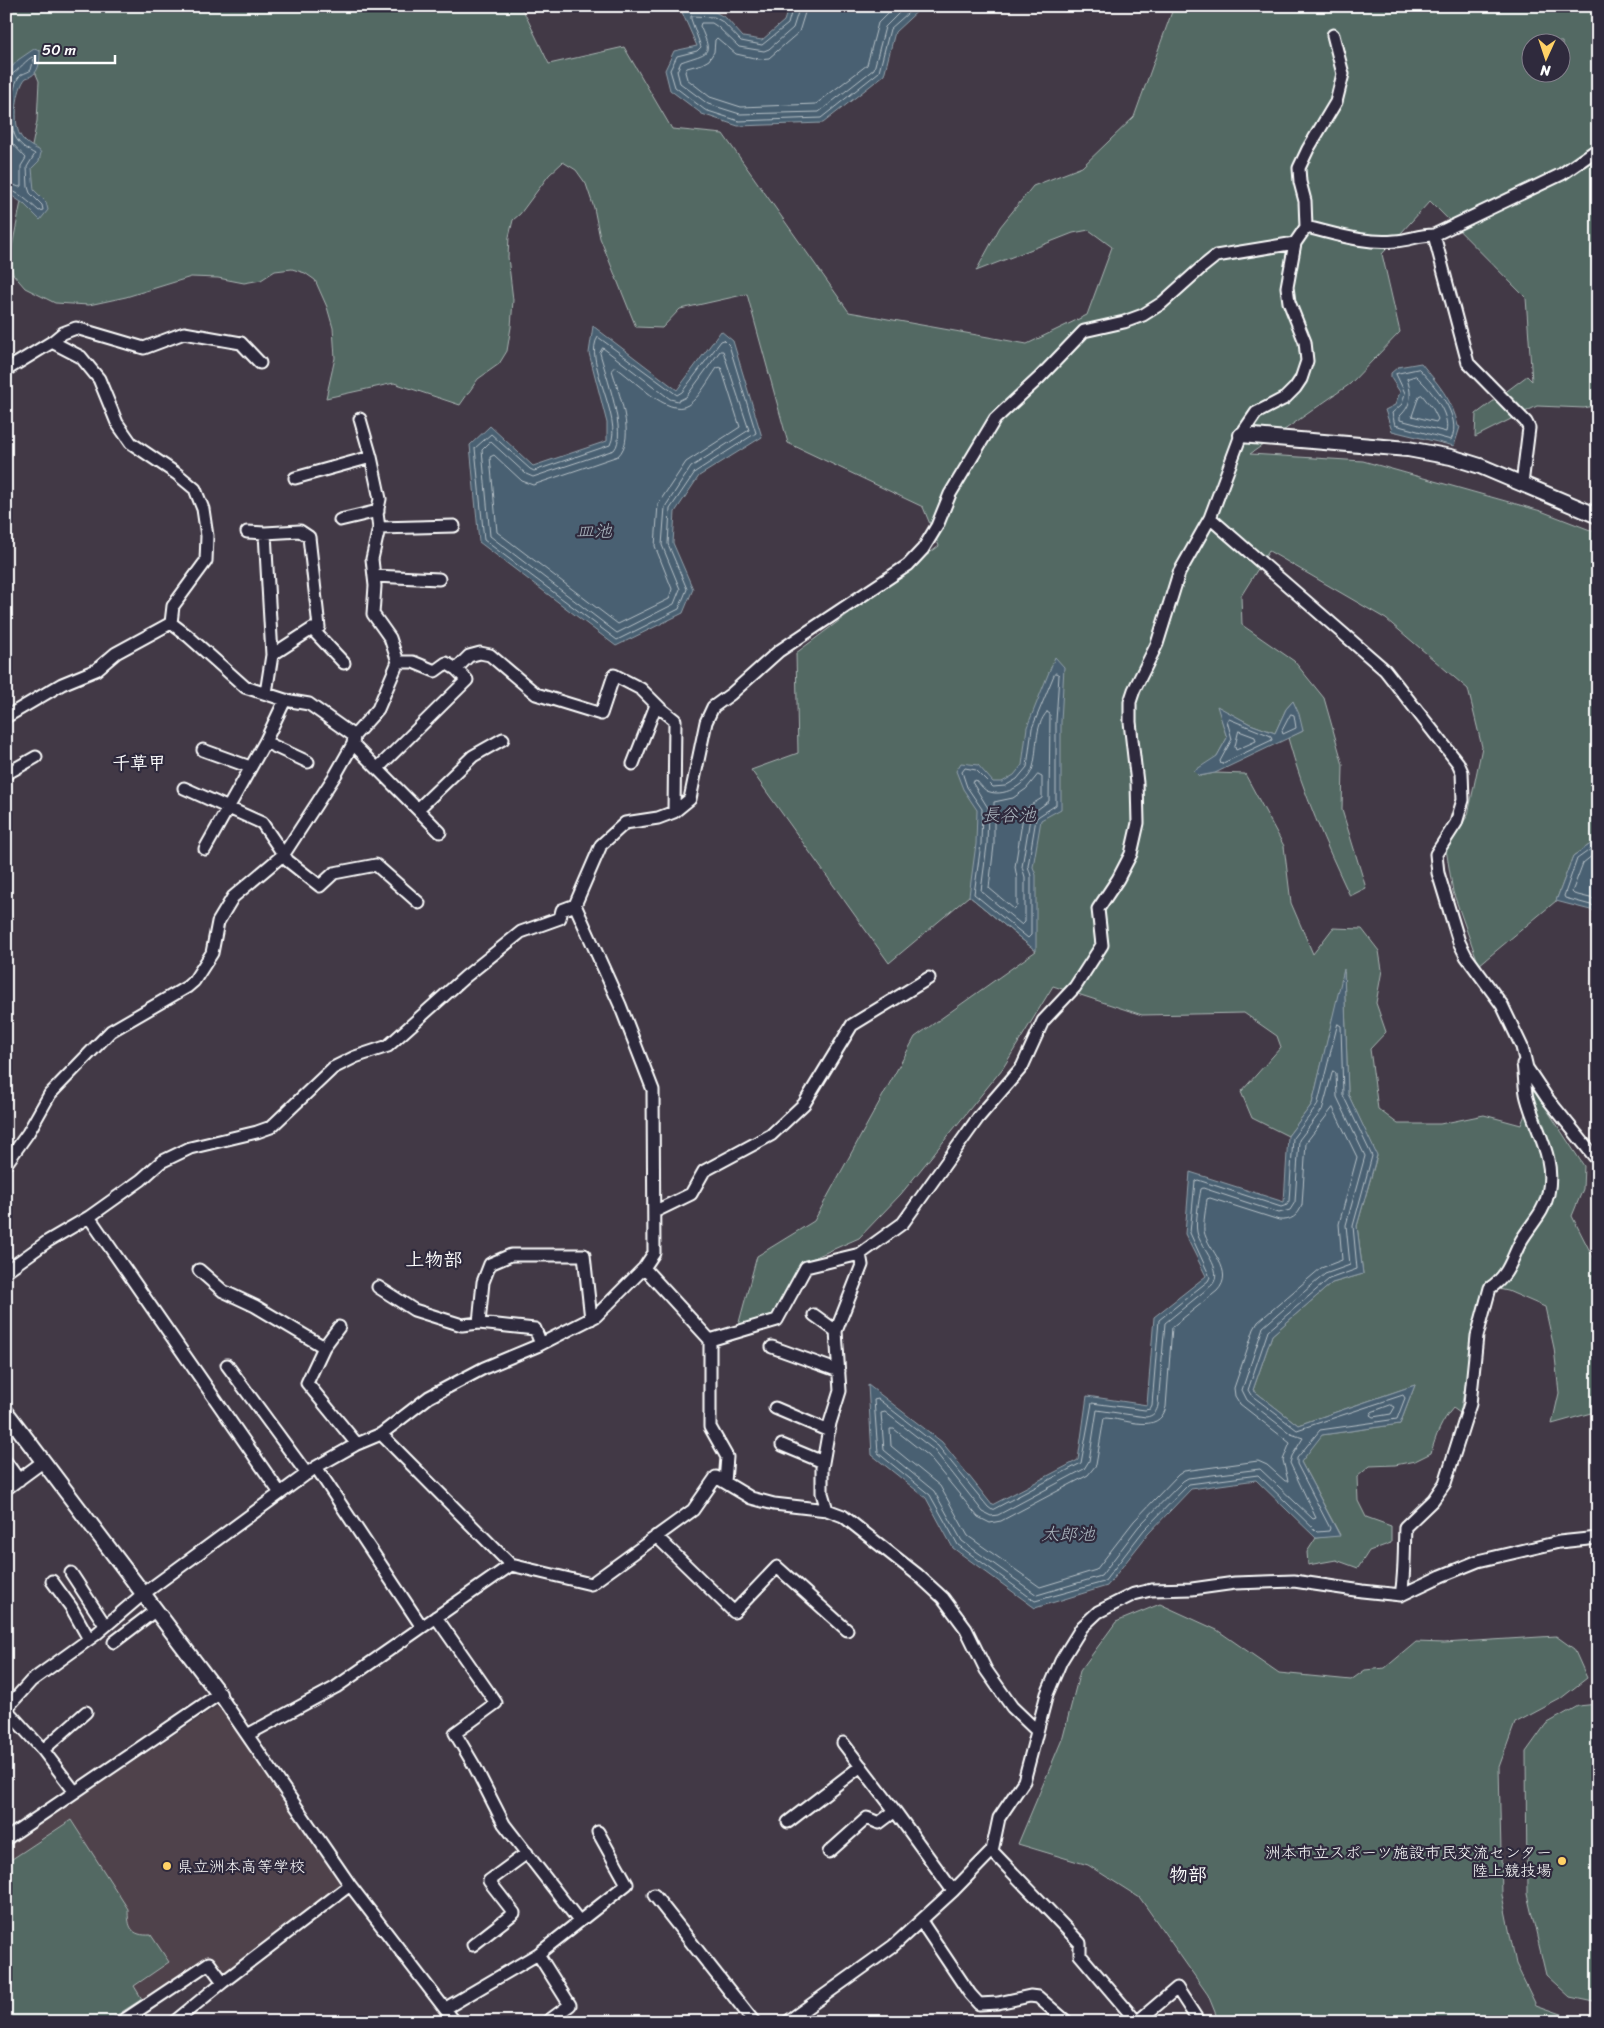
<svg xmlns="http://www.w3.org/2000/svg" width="1604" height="2028" font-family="Sriracha,'Klee One',sans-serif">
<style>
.built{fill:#4f434c}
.green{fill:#536964;stroke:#a9b4b2;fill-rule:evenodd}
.water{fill:#496172;stroke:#92a0aa}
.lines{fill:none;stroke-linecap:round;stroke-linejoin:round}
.shore{stroke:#b6c0c7;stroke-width:1}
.minor-casing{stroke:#fff;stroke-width:15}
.tertiary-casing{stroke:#fff;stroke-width:18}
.minor{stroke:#2f2a3d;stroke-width:11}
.tertiary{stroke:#2f2a3d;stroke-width:14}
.poi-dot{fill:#ffd166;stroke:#2f2a3d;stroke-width:2}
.labels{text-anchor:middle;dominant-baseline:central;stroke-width:4.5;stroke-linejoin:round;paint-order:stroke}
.poi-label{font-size:16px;fill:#fff;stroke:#2f2a3d;text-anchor:end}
.water-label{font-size:18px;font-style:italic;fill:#adb8c0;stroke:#2f2a3d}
.neighbourhood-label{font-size:18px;font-weight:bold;fill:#fff;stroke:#2f2a3d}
.quarter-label{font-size:19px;font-weight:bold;fill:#fff;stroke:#2f2a3d}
</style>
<rect width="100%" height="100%" fill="#423946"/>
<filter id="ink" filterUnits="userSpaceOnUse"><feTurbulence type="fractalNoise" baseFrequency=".02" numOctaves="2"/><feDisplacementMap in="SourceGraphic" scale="10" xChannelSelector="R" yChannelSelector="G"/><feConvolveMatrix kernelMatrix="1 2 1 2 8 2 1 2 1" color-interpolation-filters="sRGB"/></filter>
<g filter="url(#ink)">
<!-- built -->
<path class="built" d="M223 1703 342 1887 223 1976 210 1958 115 2022H6V1845Z"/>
<!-- green -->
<path class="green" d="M6 6H517L524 12 549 64 624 47 672 129 723 134 849 312 1027 344 1087 315 1112 247 1089 230 1073 233 976 271 1000 227 1033 186 1082 167 1134 117 1174 6H1598V405L1584 408 1537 406 1475 437 1476 414 1527 376 1532 381 1526 298 1430 201 1382 254 1400 332 1350 384 1250 454 1363 461 1541 511 1598 533V839L1573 856 1556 901 1479 965 1453 892 1446 849 1468 815 1482 747 1468 689 1386 619 1269 551 1241 596 1242 625 1294 661 1324 698 1343 765 1342 810 1366 888 1350 896C1326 845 1303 793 1288 738L1303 731 1293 701 1286 709 1275 733 1250 724 1218 707 1227 738 1217 756 1200 776 1215 773 1245 774 1284 846 1291 903 1313 954 1333 928 1362 929 1379 951 1382 970 1376 1003 1386 1032 1370 1049 1378 1109 1398 1124H1440L1484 1115 1521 1125 1534 1090 1584 1166 1583 1189 1572 1216 1598 1267V1411L1552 1424 1559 1393 1554 1348 1545 1307 1508 1291 1484 1286 1460 1413 1453 1408C1441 1422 1436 1435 1431 1453L1415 1461 1395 1465 1370 1466 1357 1477 1358 1501 1366 1517 1391 1526V1543L1369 1551 1358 1568 1336 1560 1308 1565 1307 1552 1316 1538 1340 1535 1301 1462 1321 1435 1400 1424 1415 1385 1298 1425 1253 1390 1272 1335 1332 1283 1363 1274 1357 1226 1377 1156 1348 1094 1344 972 1312 1104 1288 1136 1252 1118 1241 1092 1281 1047 1277 1036 1244 1013 1142 1015 1053 986 1003 1068 901 1194 859 1238 809 1260 799 1269 773 1315 738 1326 757 1256 814 1221 915 1037 1036 951 969 896 889 963 751 770 798 753 796 653 939 546 923 507 788 443 747 294 680 309 662 328 636 327 600 238 594 208 586 184 576 170 563 162 549 175 520 214 513 220 509 237 508 257 513 300 511 327 507 351 499 364 478 379 460 405 394 383 326 398 335 358 333 328 327 307 315 280 305 273 292 269 275 271 261 280 244 283 218 278 191 277 126 297 89 305 55 303 25 288 13 274 10 257 37 121 39 81 33 67 6 75ZM1532 42H1562V72H1532Z
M1160 1604 1217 1630 1279 1673 1351 1680 1365 1670 1385 1668 1416 1642 1444 1643 1556 1636 1574 1649 1587 1678 1560 1699 1515 1723 1499 1767 1502 1895 1516 1964 1536 2005 1584 2022H1219L1208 1995 1140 1898 1088 1865 1018 1844 1063 1737 1080 1671 1116 1622Z
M1598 1704V2003L1570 1997 1546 1975 1527 1894 1526 1752 1546 1724 1578 1706Z
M71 1820 128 1909C128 1928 131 1936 151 1935L169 1962 134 1986 142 1999 106 2022H6V1863Z"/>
<!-- water -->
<path class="water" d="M789 6H923L895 32 884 75 823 123 738 126 702 114 670 90 665 70 674 51 697 46 681 10 715 12 726 18 743 37 762 40 784 21Z
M34 49 40 51C40 63 39 75 26 78 16 88 13 124 20 135 24 142 32 147 39 150L41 153 39 161 32 168 34 190 46 202 48 210 40 220 24 204 6 192V74L18 60Z
M593 326 677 390 721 331 733 341 762 437 699 476 675 512 673 543 693 589 683 613 616 646 479 542 470 445 490 426 533 466 607 441V423L589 353Z
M1421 363C1437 383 1453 400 1458 426L1460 427 1454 446 1392 431 1385 410 1395 405 1400 392 1391 378V373L1398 367Z
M1055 657 1064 667 1061 722V809L1041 820 1033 867 1036 875V951L969 896 976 844 977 810 963 789 956 771 961 763 978 765 993 782H1002L1014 775 1022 765 1027 727Z
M1293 701 1299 714 1303 731 1215 773 1199 776 1194 771 1217 756 1227 738 1217 706 1250 724 1275 733 1286 709Z
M1598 839V912L1556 901 1573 856Z
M1344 969 1348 1094 1377 1155 1357 1226 1363 1274 1332 1283 1272 1335 1253 1390 1298 1425 1415 1385 1400 1424 1322 1435 1301 1462 1340 1536 1316 1538 1256 1480 1191 1489 1148 1534 1107 1586 1035 1608 953 1548 926 1498 872 1455 868 1385 942 1442 992 1505 1078 1460 1087 1396 1147 1405 1154 1317 1206 1276 1185 1234 1190 1172 1284 1202 1288 1136 1312 1104Z"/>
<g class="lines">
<!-- shore -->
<path class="shore" d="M793 6 788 24 762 45 741 41 723 22 714 17 691 16V19L701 47 697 51 677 56 670 70 675 87 705 110 739 121 821 118 879 72 890 29 916 6
M800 6 793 28 769 49 764 51 739 47 718 27 712 23H701L700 26C714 57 708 52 681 62L677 71 680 83 708 104 740 114 819 112 874 69 885 27 906 6
M807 6 799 32 769 58 759 59 736 54 717 38 715 40 714 52 709 60 702 64 687 68 685 72 687 79 710 97 741 107 816 104 867 65 878 23 895 6
M6 77C16 75 23 62 32 57L34 58 31 70C27 73 22 73 18 78 11 90 9 123 15 136 19 145 28 150 35 154L27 167 28 187 30 193 42 205 43 210 39 211C30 203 18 191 6 189
M6 129 11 142 26 158 21 166V186L19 187 6 182
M598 337 677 395 682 392 721 341 724 340 729 345 756 433 695 472 670 509 668 544 687 589 679 609 617 640 484 540 475 448 491 434 530 469 534 471 610 445C624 419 582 358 598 337Z
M603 348 670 399 678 401 686 397 720 351H723L749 430 691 467 665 507 662 545 680 589 674 604 617 633 490 536 482 450 489 443 491 442 526 474 533 477 614 450C628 435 605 373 600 353Z
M615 367C632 377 668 418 688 405 700 397 709 379 717 368L721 367 740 427 686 462 658 504 655 546 672 589 669 599 618 624 497 532 490 457 494 455 522 481 533 485 618 456C637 438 618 391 612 370Z
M1419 369C1434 385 1463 416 1451 440L1395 425 1392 413 1402 404 1405 393 1396 374Z
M1416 376C1429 388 1451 413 1446 432L1400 420V416C1412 405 1412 393 1407 379Z
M1422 395 1433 409 1438 419 1436 422 1412 416 1419 396Z
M1056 673 1059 675 1056 721V805L1039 816 1036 819 1028 866 1031 876V935L1028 938 974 894 981 844 982 809 967 787 962 772 965 768 976 770 993 787 1005 786 1017 779 1027 767 1032 728 1054 675Z
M1047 712 1050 714 1049 801 1034 812 1030 818 1022 867 1025 877V922L1022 925 981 891 987 845 988 808 972 782 976 780C980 784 984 791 990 792 1006 797 1029 783 1033 767 1038 749 1034 726 1047 712Z
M1291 714 1294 715 1296 728 1283 734 1282 731Z
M1229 719 1271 736 1272 740 1221 764 1220 761 1232 739 1227 721Z
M1239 731 1255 737 1256 741 1236 750 1235 747Z
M1038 775 1042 777V798L1029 806 1023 816 1015 867 1017 878V906L1014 909 989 888 994 845V802L1013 798 1026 789Z
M1598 844 1577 859 1564 896 1565 898 1598 907
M1598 851 1583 863 1572 892 1574 894 1598 900
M1338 1024 1341 1026 1343 1095 1372 1156 1353 1226 1357 1269 1329 1279 1268 1331 1248 1390 1251 1395 1297 1430 1403 1395 1405 1398 1397 1419 1320 1430 1297 1458V1464L1330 1528 1329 1531 1317 1532 1258 1475 1189 1484 1144 1530 1104 1582 1035 1601 958 1545 930 1495 878 1453 874 1400 878 1399 938 1446 988 1507 992 1510 1081 1463 1092 1403 1145 1410 1150 1409 1152 1405 1159 1320 1208 1281 1210 1277 1190 1233 1195 1181 1198 1180 1281 1207 1287 1205 1289 1201 1293 1138 1317 1106Z
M1333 1071 1336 1073 1337 1097 1365 1156 1346 1225 1350 1265 1325 1274 1263 1327 1242 1390 1247 1400 1291 1434 1303 1438 1292 1456 1290 1463 1316 1518 1313 1519 1260 1469 1188 1478 1183 1481 1139 1526 1101 1576 1037 1595 962 1541 934 1491 884 1450 881 1413 885 1412 934 1450 983 1512 991 1516 998 1515 1084 1469 1089 1461 1097 1410 1146 1417C1153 1416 1157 1412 1158 1405L1165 1323 1212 1285C1225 1270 1200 1248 1197 1232 1195 1223 1199 1199 1201 1189L1203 1188 1279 1213 1290 1210 1295 1202 1299 1140 1322 1110Z
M1333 1108 1357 1157 1339 1224 1342 1260 1321 1268 1258 1322 1254 1329 1234 1388 1235 1396 1240 1404 1290 1443 1283 1460 1288 1481H1285L1267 1465 1258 1461 1184 1471 1178 1475 1134 1521 1096 1570 1040 1587 968 1536 940 1486 891 1446 890 1429H894L928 1456 978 1517 990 1523 1001 1521 1088 1475 1096 1465 1104 1418C1124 1418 1159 1436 1166 1407L1172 1327 1217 1291C1236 1271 1208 1251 1204 1231 1203 1222 1206 1208 1207 1199L1210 1198 1279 1220C1291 1221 1298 1216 1302 1205L1306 1143Z
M1391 1405 1395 1407 1391 1414 1373 1417 1370 1415 1372 1412Z"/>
<!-- minor casing -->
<g class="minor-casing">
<path id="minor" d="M1306 227C1336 234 1364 244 1395 241 1410 240 1418 235 1434 235L1562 174 1598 149
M1434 235 1468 363 1526 422 1529 428 1522 484
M52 342 63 333 76 328 144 348 184 333 241 343 260 363
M6 370 52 342 81 357 99 379 117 423 131 443 177 474 195 489 203 509 207 536 206 561 173 606 171 623
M360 419 371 457
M1210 518 1385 670 1458 763 1462 772 1463 800 1456 823 1436 854 1438 873 1459 942 1466 956 1502 1005 1522 1047 1527 1068 1547 1098 1598 1161
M340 520 378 511
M379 528 454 526
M300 531 309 537 319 627 312 629 272 655 265 533Z
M247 532 265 533
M374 576 439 579
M171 623 188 636 245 687 285 700 309 704 354 736
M312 629 344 663
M398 662H413L435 671 446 663 456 669 469 656 480 653 490 655 536 694 601 714 614 675 641 689 660 708 675 720 674 812
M266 693 272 655
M6 717 62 684 96 670 116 653 171 623
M265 742 308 762
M353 744 440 832
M203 750 250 767
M633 764 656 705
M378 768 467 680 456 669
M6 774 36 757
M184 788 262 823 288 861 320 886 334 873 376 865 419 903
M418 809 473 756 503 739
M205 849 265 742 285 700
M6 1164 28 1133 50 1094 111 1031 187 987 194 981 212 953 218 922 233 897 284 854 336 774 353 744 354 736 378 709 398 662 390 638 373 614 375 586 372 559 379 528 377 513 380 499 371 457 295 478
M654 1212 691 1194 704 1171 771 1135 804 1104 852 1025 929 978
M89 1217 280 1493
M644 1268 710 1340V1427L727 1457 725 1482
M199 1270 223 1291 255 1306 324 1347
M6 1271 48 1241 89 1217 141 1180 161 1162 190 1148 257 1132 271 1127 333 1068 355 1057 388 1046 465 977 521 932 560 918 562 910 575 905 601 845 625 823 658 818 674 812 690 799 706 722 713 707 731 694 779 651 908 565 923 549 937 526 950 494 995 419 1039 378 1084 331 1124 322 1143 315 1162 303 1201 268 1216 256 1295 243
M378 1287 414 1310 462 1325 479 1323 535 1329 541 1344
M814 1315 836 1331
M479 1323 483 1282 490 1264 511 1255H584L591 1319
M339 1327 324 1347 307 1383 357 1444
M710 1340 777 1320 806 1267 860 1254
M772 1347 839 1371
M227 1365 307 1474
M775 1408 829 1431
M381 1434 511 1565
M782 1445 823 1462
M6 1462 19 1480
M316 1467 422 1627
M6 1489 44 1461
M827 1510 822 1493V1468L830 1423 840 1391 836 1331 862 1265 860 1254 903 1223 978 1118 1022 1067 1043 1021 1075 987 1102 945 1098 909 1118 879 1131 854 1138 823 1137 783 1130 722V702L1134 690 1157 644 1179 573 1210 518 1241 435 1256 413 1285 398 1295 388 1301 379 1307 361 1305 342 1289 302 1287 287 1295 243 1306 227 1305 201 1300 182 1299 168 1308 149 1336 102 1343 74 1333 35
M656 1536 734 1612 777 1567 847 1630
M71 1573 105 1625
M52 1581 71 1607 89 1639
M1401 1595C1405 1573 1404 1550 1405 1527L1433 1500 1445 1483 1470 1404 1477 1336 1490 1288C1509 1275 1511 1260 1521 1241 1530 1225 1544 1213 1548 1194 1556 1157 1536 1132 1527 1098 1524 1088 1525 1075 1523 1064
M436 1617 496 1703 455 1733 475 1767 504 1824 579 1921
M114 1642 156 1610
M6 1709 31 1681 95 1635 143 1594 316 1467 357 1444 381 1434 429 1397 484 1368 537 1346 596 1316 644 1268 654 1253 653 1090 620 1005 575 905
M6 1709 43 1750 75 1792
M247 1735 336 1687 511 1565 591 1584 693 1510 716 1477 751 1498 774 1504 827 1510 843 1516 918 1575 943 1598 966 1629 986 1670 1012 1707 1036 1730
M843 1743 895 1811 953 1891
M43 1750 86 1712
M788 1822 861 1766
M6 1839 219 1694 350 1885 455 2022
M992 1851 1080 1943V1955L1137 2022
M829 1852 867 1818 879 1823 895 1811
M654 1895 754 2022
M921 1921 970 1994 979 2004 998 2003 1030 1996 1038 1997 1067 2022
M473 1945 514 1913 489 1881 527 1853
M538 1954 570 2005 547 2022
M446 2008 538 1954 627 1884 598 1832
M121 2022 209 1963 223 1982 350 1885
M174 2022 223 1982
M787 2022 893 1946 953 1891 992 1851 999 1818 1024 1781 1047 1694 1061 1661 1082 1627 1098 1612 1134 1594 1151 1590 1192 1589 1235 1583 1294 1581 1362 1591 1401 1595 1441 1576 1478 1561 1559 1542 1598 1538
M1137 2022 1177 1988 1199 2022"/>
</g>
<!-- tertiary casing -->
<g class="tertiary-casing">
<path id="tertiary" d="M1241 435 1408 449 1451 457 1480 466 1598 516
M6 1412 219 1694"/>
</g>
<!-- minor -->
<use href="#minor" class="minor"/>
<!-- tertiary -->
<use href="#tertiary" class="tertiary"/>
</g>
</g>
<!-- markers -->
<g class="poi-dot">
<circle cx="1562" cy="1861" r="5"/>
<circle cx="167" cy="1866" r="5"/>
</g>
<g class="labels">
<!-- poi labels -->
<g class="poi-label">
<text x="1552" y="1852">洲本市立スポーツ施設市民交流センター<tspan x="1552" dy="18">陸上競技場</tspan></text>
<text x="177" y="1866" text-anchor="start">県立洲本高等学校</text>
</g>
<!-- water labels -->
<g class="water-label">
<text x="594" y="531">皿池</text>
<text x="1009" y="815">長谷池</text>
<text x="1068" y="1534">太郎池</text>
</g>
<!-- neighbourhood labels -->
<g class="neighbourhood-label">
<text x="139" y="763">千草甲</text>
</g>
<!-- quarter labels -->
<g class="quarter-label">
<text x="434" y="1259">上物部</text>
<text x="1188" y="1874">物部</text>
</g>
</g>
<!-- margin -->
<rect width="1604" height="2028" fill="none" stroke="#2f2a3d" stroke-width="25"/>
<rect x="12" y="12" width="1579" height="2003" fill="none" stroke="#fff" stroke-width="2" filter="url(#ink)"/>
<!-- north arrow -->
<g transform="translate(1546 58) rotate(183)"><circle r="24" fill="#2f2a3d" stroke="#827f8b"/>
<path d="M0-4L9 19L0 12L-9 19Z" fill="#ffd166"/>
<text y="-8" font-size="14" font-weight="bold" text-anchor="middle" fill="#ffffff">N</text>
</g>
<!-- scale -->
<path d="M35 55v8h80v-8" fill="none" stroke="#ffffff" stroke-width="2.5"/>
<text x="42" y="55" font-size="15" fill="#ffffff" stroke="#2f2a3d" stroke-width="4" paint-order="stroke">50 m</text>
</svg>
